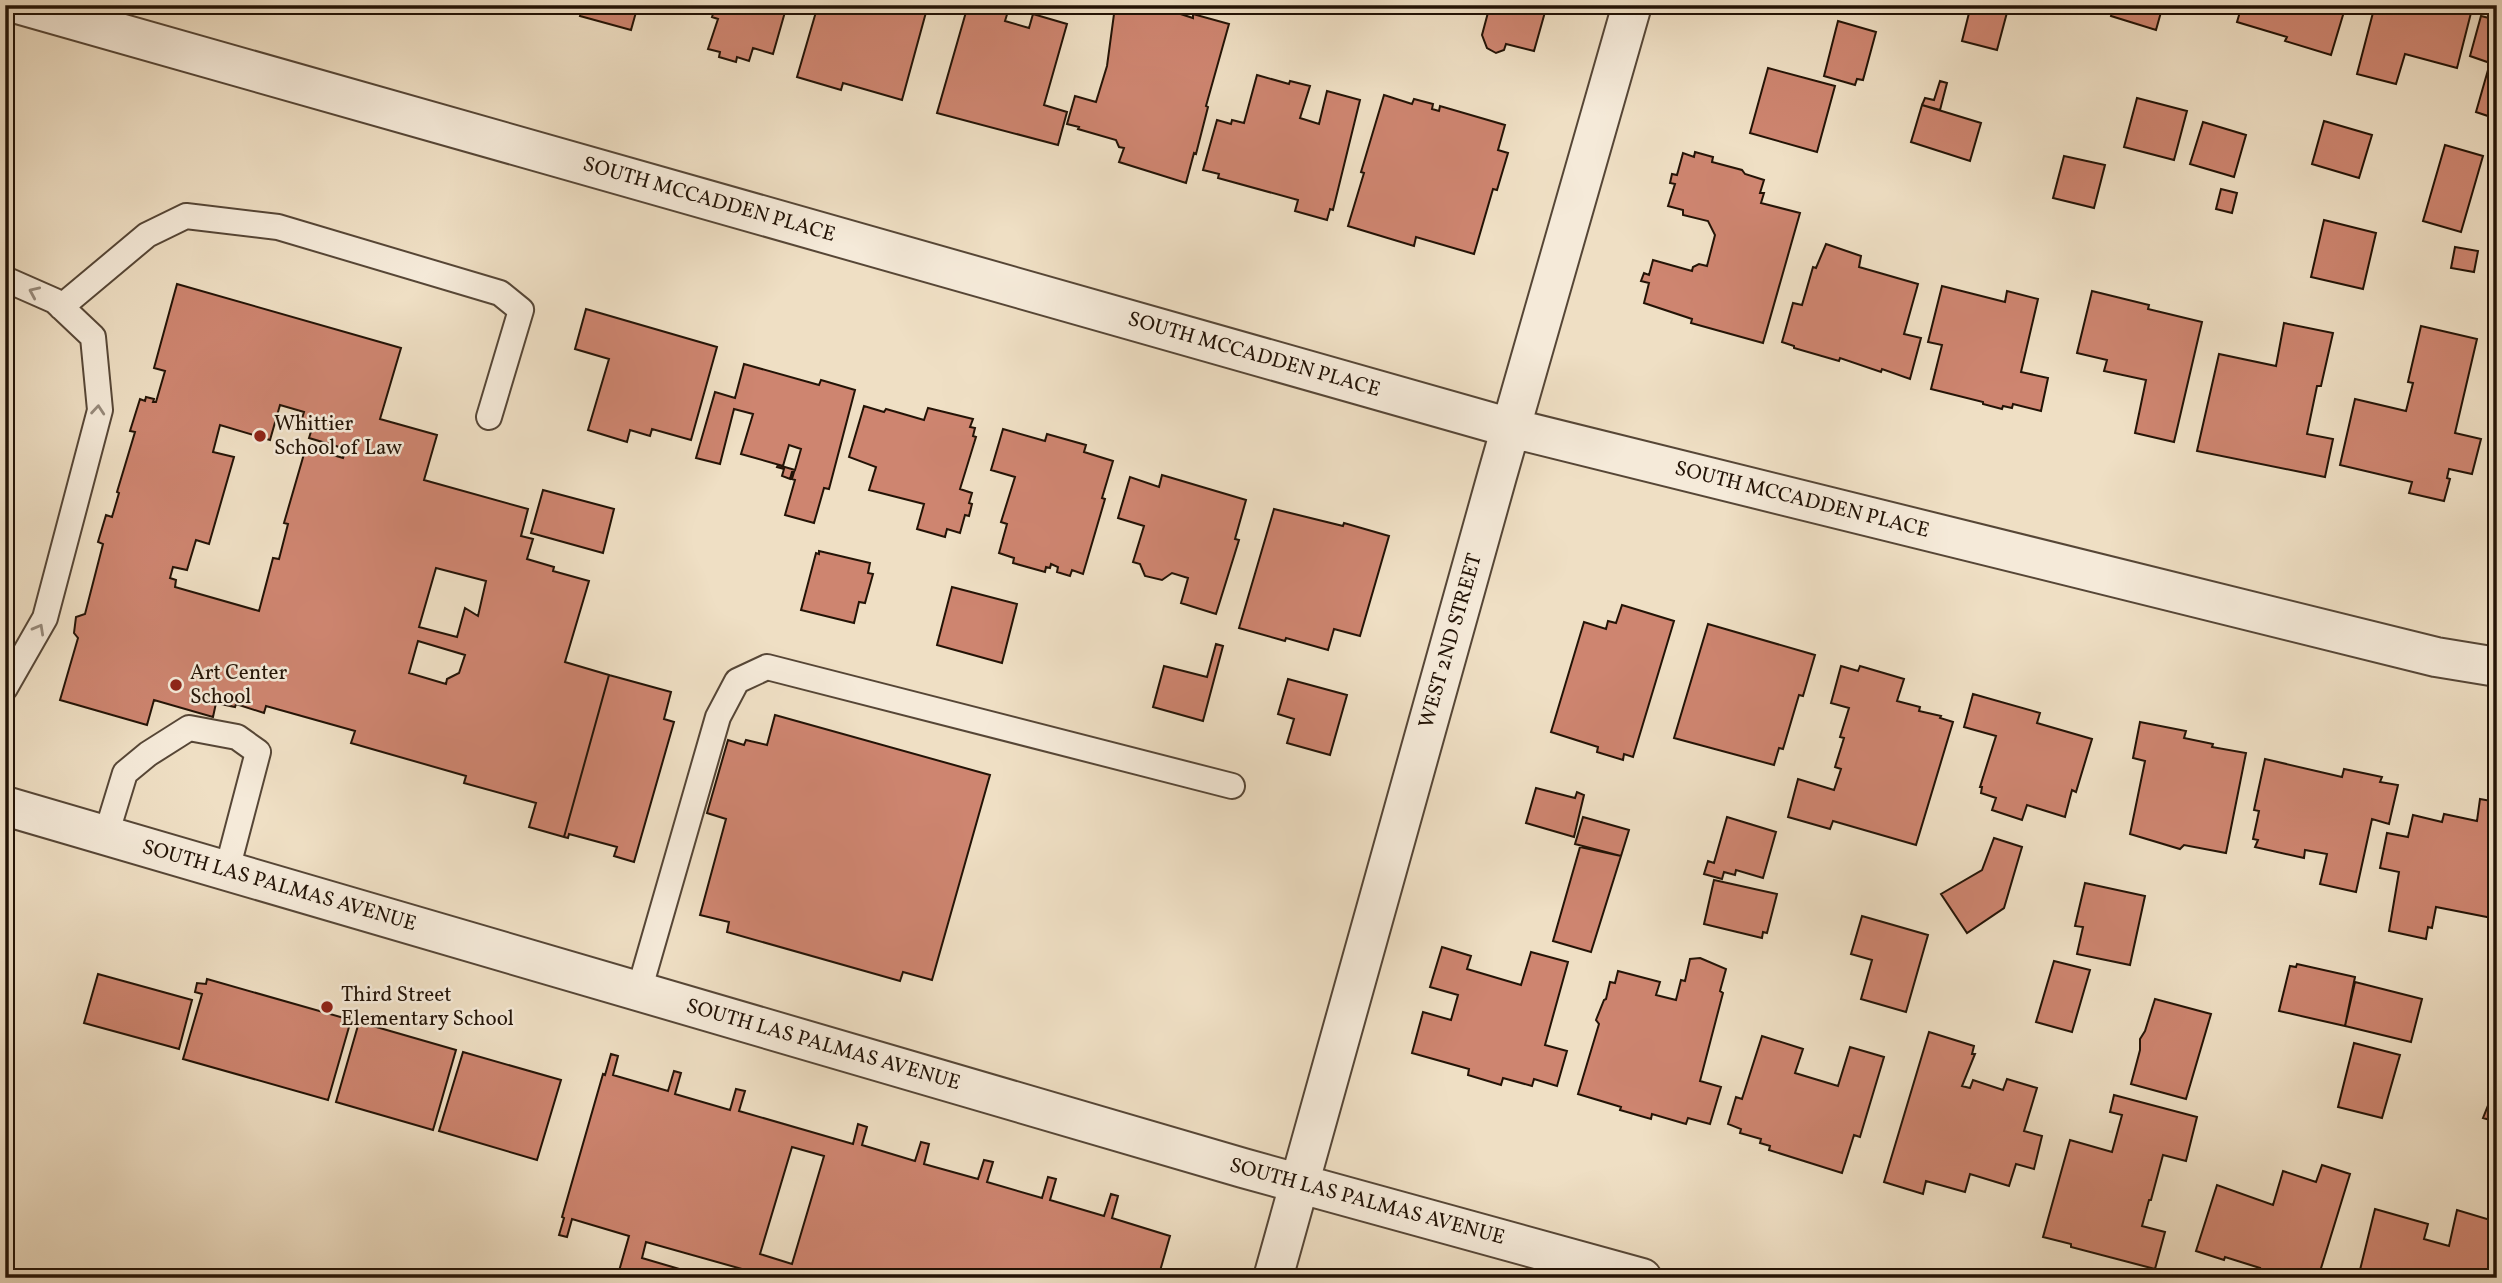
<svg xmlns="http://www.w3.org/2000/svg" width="2502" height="1283" font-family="Vollkorn,serif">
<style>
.building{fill:#ce8570;stroke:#231306;stroke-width:2;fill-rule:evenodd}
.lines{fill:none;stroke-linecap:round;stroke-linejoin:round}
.lane-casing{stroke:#564636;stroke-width:28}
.street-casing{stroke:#564636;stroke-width:42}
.lane{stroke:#f5ead9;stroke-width:24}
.street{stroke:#f5ead9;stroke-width:38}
.oneway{stroke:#96897a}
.poi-dot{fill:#8f2418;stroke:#f5ead9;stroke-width:2.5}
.labels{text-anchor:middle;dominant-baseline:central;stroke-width:5;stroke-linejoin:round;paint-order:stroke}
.street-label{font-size:21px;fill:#231306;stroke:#f5ead9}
.poi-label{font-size:21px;fill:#231306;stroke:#f5ead9;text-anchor:start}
</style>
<rect width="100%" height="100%" fill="#efdfc4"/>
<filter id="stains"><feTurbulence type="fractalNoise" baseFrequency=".00286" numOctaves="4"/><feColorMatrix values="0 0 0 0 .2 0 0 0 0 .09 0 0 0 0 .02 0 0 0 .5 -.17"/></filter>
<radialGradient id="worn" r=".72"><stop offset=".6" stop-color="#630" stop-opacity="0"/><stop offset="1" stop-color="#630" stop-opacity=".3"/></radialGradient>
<!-- building -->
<path class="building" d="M578 5H638L631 30 580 16 583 7Z
M716 5H787L773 54 753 48 749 61 737 57 736 62 719 57 720 52 708 49 718 19 712 17Z
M818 5H928L902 100 843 83 841 90 797 77Z
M968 5H999L1009 8 1005 21 1029 28 1033 14 1067 24 1044 105 1067 112 1058 145 937 113Z
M1119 5H1153L1193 18V14L1229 24 1206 106 1208 107 1196 154 1194 153 1186 183 1119 162 1124 148 1119 147 1116 140 1078 129 1079 127 1067 124 1075 96 1096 102 1107 66 1114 14Z
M1490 5H1547L1534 51 1506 44 1504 50 1496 53 1487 48 1482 35Z
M1971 5H2009L1997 50 1962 41Z
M2114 5H2163L2156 30 2111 16Z
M2242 5H2346L2331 55 2285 41 2287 37 2237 22Z
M2375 5H2473L2457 68 2405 54 2396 84 2357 74Z
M2481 16 2497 20V119L2476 112 2490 63 2470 56Z
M1838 21 1876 32 1863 80 1857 79 1855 85 1824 76Z
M1768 68 1835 86 1817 152 1750 133Z
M1257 75 1289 84 1290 81 1310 86 1300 118 1319 124 1327 91 1360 100 1333 210 1330 209 1327 220 1295 211 1298 200 1218 178 1219 174 1203 170 1217 120 1231 124 1232 120 1244 123Z
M1940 81 1947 83 1940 110 1922 105 1925 98 1934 100Z
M1384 95 1412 104 1414 99 1433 104 1432 109 1439 111 1440 106 1505 125 1498 150 1508 153 1497 190 1493 189 1474 254 1416 237 1414 246 1348 226 1364 173 1361 172Z
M2137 98 2187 111 2174 160 2124 147Z
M1922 105 1981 123 1970 161 1911 142Z
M2324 121 2372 135 2359 178 2312 164Z
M2203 122 2246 135 2234 177 2190 164Z
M2445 145 2483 156 2461 232 2423 221Z
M1695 152 1713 157 1712 162 1742 170 1745 174 1764 180 1760 193H1764L1761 203 1800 213 1763 343 1691 323 1692 319 1644 303 1649 283 1641 281 1644 273 1649 275 1653 260 1692 271 1693 267 1699 264 1707 266 1715 235 1708 221 1683 215V210L1668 206 1675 184 1670 183 1672 174 1677 175 1683 153 1694 157Z
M2064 156 2105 165 2094 208 2053 198Z
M2221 189 2237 193 2232 213 2216 209Z
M2324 220 2376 233 2363 289 2311 277Z
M1826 244 1861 256 1859 267 1918 284 1904 334 1921 338 1910 379 1882 369 1881 372 1840 358 1839 361 1794 348V346L1782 342 1793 303 1802 305 1813 267 1816 268Z
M2455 247 2478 251 2474 272 2451 268Z
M177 284 401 348 380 419 437 435 424 480 528 509 521 536 533 539 527 559 554 567 553 571 589 581 565 662 609 675 564 837 529 827 536 803 464 783 466 776 351 743 355 731 266 706 264 713 236 704 235 707 216 703 213 717 154 700 147 725 60 700 78 638 74 633 76 617 85 614 103 544 98 542 106 515 112 517 119 493 117 492 135 432 130 431 140 399 145 401 146 397 154 399 153 402H156L165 371 154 368ZM280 405 304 412 301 422 313 425 309 438 346 449 343 458 306 447 284 523 288 524 279 559 273 558 259 611 175 587 176 580 170 578 173 567 187 570 196 540 209 544 234 457 213 452 220 425 270 440ZM436 568 486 581 478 616 465 608 457 637 419 627ZM418 641 465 655 459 673 447 679 446 684 409 673Z
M1942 286 2005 302 2007 291 2038 299 2021 372 2048 378 2041 411 2013 404 2012 408 2003 406 2002 409 1983 404V402L1931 389 1942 345 1928 342Z
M2092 291 2149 305 2148 309 2202 322 2174 442 2135 433 2146 380 2104 371 2107 360 2077 353Z
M586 309 717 347 691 440 652 429 650 436 630 430 627 442 588 430 609 359 575 349Z
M2284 323 2333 333 2321 386H2317L2307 434 2333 439 2325 477 2197 451 2219 354 2276 366Z
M2421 326 2477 339 2455 433 2481 439 2472 474 2449 469 2447 478 2450 479 2444 501 2409 493 2412 482 2340 465 2355 399 2406 411 2413 383 2408 382Z
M744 364 819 385 821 380 855 390 829 489 824 488 814 523 785 515 795 480 792 479 794 472H792L790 479 782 476 784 469 777 467 778 465 795 470 801 449 789 445 783 466 741 454 753 414 734 409 720 464 696 458 715 392 735 398Z
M864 406 884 412 886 409 924 420 928 408 973 419 970 427 975 428 973 436 976 437 960 489 972 493 969 503 972 504 969 516 965 515 960 533 947 529 945 537 917 529 924 504 869 490 876 467 849 457Z
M1003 429 1045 441 1047 434 1086 445 1084 452 1113 461 1102 498 1105 499 1083 574 1072 570 1070 576 1057 572 1058 567 1051 564 1050 568 1046 567 1045 572 1013 563 1014 558 999 553 1007 524 1001 522 1015 477 991 470Z
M1162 475 1246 500 1235 539 1239 540 1216 614 1181 603 1188 578 1172 573 1162 580 1145 576 1140 564 1133 562 1144 526 1118 518 1130 477 1159 487Z
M543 490 614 509 603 553 531 533Z
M1274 509 1343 526 1344 523 1389 536 1360 636 1334 629 1328 650 1286 638 1285 641 1239 628Z
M819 551 870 563 868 573 873 574 865 603 859 602 854 623 801 610 816 553 819 554Z
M952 587 1017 604 1002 663 937 645Z
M1622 605 1674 621 1633 757 1624 754 1623 760 1597 752 1598 747 1551 732 1584 622 1606 629 1608 621 1616 623Z
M1708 624 1815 655 1803 696 1799 695 1783 749 1779 748 1774 765 1674 738Z
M1216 644 1223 646 1203 721 1153 707 1164 666 1207 677Z
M1841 666 1858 671 1860 666 1904 679 1897 701 1920 707 1919 711 1941 716 1940 718 1953 722 1916 845 1833 821 1830 829 1788 817 1798 779 1834 790 1841 769 1835 767 1844 738 1840 737 1849 708 1831 703Z
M609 675 671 692 664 719 674 722 634 862 614 856 617 847 569 834 568 838 564 837Z
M1288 679 1347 695 1330 755 1287 743 1294 719 1278 714Z
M1973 694 2040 713 2037 723 2092 739 2076 792 2072 790 2065 817 2027 805 2022 820 1992 810 1996 798 1981 793 1982 787H1980L1996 736 1964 727Z
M775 715 990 775 932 980 903 972 900 981 727 932 729 922 700 915 726 819 707 813 728 740 744 745 746 740 767 745Z
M2140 722 2186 731 2184 738 2213 744 2212 747 2246 753 2226 853 2184 845 2180 849 2130 834 2145 761 2133 758Z
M2265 759 2342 777 2344 769 2382 777 2380 782 2398 785 2389 824 2372 819 2356 892 2320 884 2327 854 2305 850 2304 858 2255 847 2258 840 2253 839 2259 811 2254 810Z
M1536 788 1575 798 1577 792 1584 795 1574 837 1526 823Z
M2480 799 2497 802V919L2436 907 2432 928 2428 927 2426 939 2389 931 2399 872 2380 868 2387 833 2408 837 2413 815 2442 822 2444 814 2477 821Z
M1583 817 1629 830 1621 856 1575 844Z
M1727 817 1776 832 1763 878 1736 870 1735 875 1724 872 1722 879 1704 874 1708 861 1714 863Z
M1994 838 2022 847 2004 908 1967 933 1941 894 1982 870Z
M1580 847 1621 856 1591 952 1553 941Z
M1714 880 1777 894 1767 933 1763 932 1762 938 1704 924Z
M2085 883 2145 896 2130 965 2077 954 2083 927 2075 926Z
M1862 916 1928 935 1906 1012 1861 999 1872 960 1851 954Z
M1442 947 1471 956 1467 969 1521 985 1531 952 1568 962 1545 1045 1567 1051 1557 1086 1534 1079 1532 1086 1503 1078 1501 1085 1468 1075 1469 1069 1412 1053 1423 1012 1451 1020 1458 995 1430 987Z
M1700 958 1726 969 1720 991 1723 993 1700 1081 1721 1087 1710 1124 1688 1118 1686 1124 1652 1114 1651 1119 1620 1110 1621 1107 1578 1094 1599 1024 1596 1020 1604 1000 1606 999 1610 982 1615 983 1618 971 1660 982 1656 995 1676 1000 1681 980 1685 981 1690 959Z
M2054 961 2090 970 2072 1032 2036 1022Z
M2297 964 2355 977 2345 1026 2279 1011 2290 966 2296 967Z
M98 974 192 1000 179 1049 84 1023Z
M207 979 351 1020 328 1100 183 1059 202 994 195 992 197 983 206 984Z
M2355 982 2422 999 2411 1042 2345 1026Z
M2155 999 2211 1014 2186 1099 2131 1084 2140 1050V1039L2145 1031Z
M359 1022 456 1050 433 1130 336 1102Z
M1929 1032 1974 1046 1972 1054H1975L1962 1086 1970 1088 1973 1080 2003 1090 2007 1079 2037 1088 2024 1131 2042 1136 2034 1169 2016 1164 2009 1186 1970 1174 1965 1192 1926 1181 1923 1194 1884 1182Z
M1762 1036 1803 1049 1795 1073 1838 1086 1850 1047 1884 1057 1860 1137 1854 1135 1842 1173 1769 1150 1770 1146 1760 1143 1761 1139 1740 1133 1741 1129 1728 1124 1736 1097 1742 1099Z
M2354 1043 2400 1055 2382 1118 2338 1107Z
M463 1052 561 1080 537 1160 439 1131Z
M611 1054 618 1056 613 1075 668 1091 674 1071 681 1073 675 1094 730 1110 736 1089 745 1091 739 1111 853 1144 858 1124 867 1127 862 1145 915 1161 921 1142 929 1144 924 1164 978 1179 984 1160 993 1162 987 1182 1042 1198 1048 1177 1056 1179 1050 1200 1104 1216 1111 1194 1118 1196 1112 1218 1170 1236 1158 1278H774L646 1242 642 1258 710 1278H617L629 1236 572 1219 567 1237 559 1235 564 1218 562 1217 603 1074 605 1075ZM792 1147 824 1156 792 1264 760 1254Z
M2114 1095 2197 1117 2186 1161 2163 1155 2151 1200H2149L2142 1226 2165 1232 2155 1269 2071 1247V1244L2043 1237 2070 1140 2112 1152 2122 1115 2110 1112Z
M2489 1103 2497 1105V1141L2489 1138 2494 1121 2483 1118Z
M2322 1165 2350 1174 2318 1278H2257L2260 1268 2225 1257 2224 1260 2196 1251 2217 1185 2273 1205 2283 1171 2316 1182Z
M2375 1209 2428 1224 2424 1239 2449 1246 2457 1210 2497 1222V1238L2487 1278H2358Z"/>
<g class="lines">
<!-- lane casing -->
<g class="lane-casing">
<path id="lane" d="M5 279 55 301 93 337 100 410 45 618 5 688
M61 307 147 235 186 216 278 227 500 293 521 310 489 417
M106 835 125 773 148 754 189 728 237 737 258 752 227 870
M639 991 718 717 737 681 767 667 1232 786"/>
</g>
<!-- street casing -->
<g class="street-casing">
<path id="street" d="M21 5 1511 428 2436 657 2497 667
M5 806 1243 1168 1642 1278
M1273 1278 1497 476 1632 5"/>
</g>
<!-- lane -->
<use href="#lane" class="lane"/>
<!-- street -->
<use href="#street" class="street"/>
</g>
<!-- one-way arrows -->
<defs><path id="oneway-chevron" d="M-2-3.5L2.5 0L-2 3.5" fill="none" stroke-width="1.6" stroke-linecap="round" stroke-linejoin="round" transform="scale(1.75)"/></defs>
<g class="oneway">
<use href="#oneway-chevron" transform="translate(34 292) rotate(-156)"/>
<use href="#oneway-chevron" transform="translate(98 410) rotate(-85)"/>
<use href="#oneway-chevron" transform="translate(39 629) rotate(-61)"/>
</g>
<!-- markers -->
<g class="poi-dot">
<circle cx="260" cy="436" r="7"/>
<circle cx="176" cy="685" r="7"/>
<circle cx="327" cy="1007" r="7"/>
</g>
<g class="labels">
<!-- street labels -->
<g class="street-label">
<text transform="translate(709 200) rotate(16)">SOUTH MCCADDEN PLACE</text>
<text transform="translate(1254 355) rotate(16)">SOUTH MCCADDEN PLACE</text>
<text transform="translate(1802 500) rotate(14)">SOUTH MCCADDEN PLACE</text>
<text transform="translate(1451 641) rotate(-74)">WEST 2ND STREET</text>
<text transform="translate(279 886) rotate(16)">SOUTH LAS PALMAS AVENUE</text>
<text transform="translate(823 1045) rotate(16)">SOUTH LAS PALMAS AVENUE</text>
<text transform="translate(1367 1202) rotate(15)">SOUTH LAS PALMAS AVENUE</text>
</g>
<!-- poi labels -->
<g class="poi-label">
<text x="274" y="424">Whittier<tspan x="274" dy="24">School of Law</tspan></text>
<text x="190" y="673">Art Center<tspan x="190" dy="24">School</tspan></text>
<text x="341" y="995">Third Street<tspan x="341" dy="24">Elementary School</tspan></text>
</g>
</g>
<!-- margin -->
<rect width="2502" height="1283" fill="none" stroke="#efdfc4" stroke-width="28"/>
<rect x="7" y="7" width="2488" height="1269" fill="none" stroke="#231306" stroke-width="3.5"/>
<rect x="14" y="14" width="2474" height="1255" fill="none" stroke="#231306" stroke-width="2"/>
<rect width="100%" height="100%" filter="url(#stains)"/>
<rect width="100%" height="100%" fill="url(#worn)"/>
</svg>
